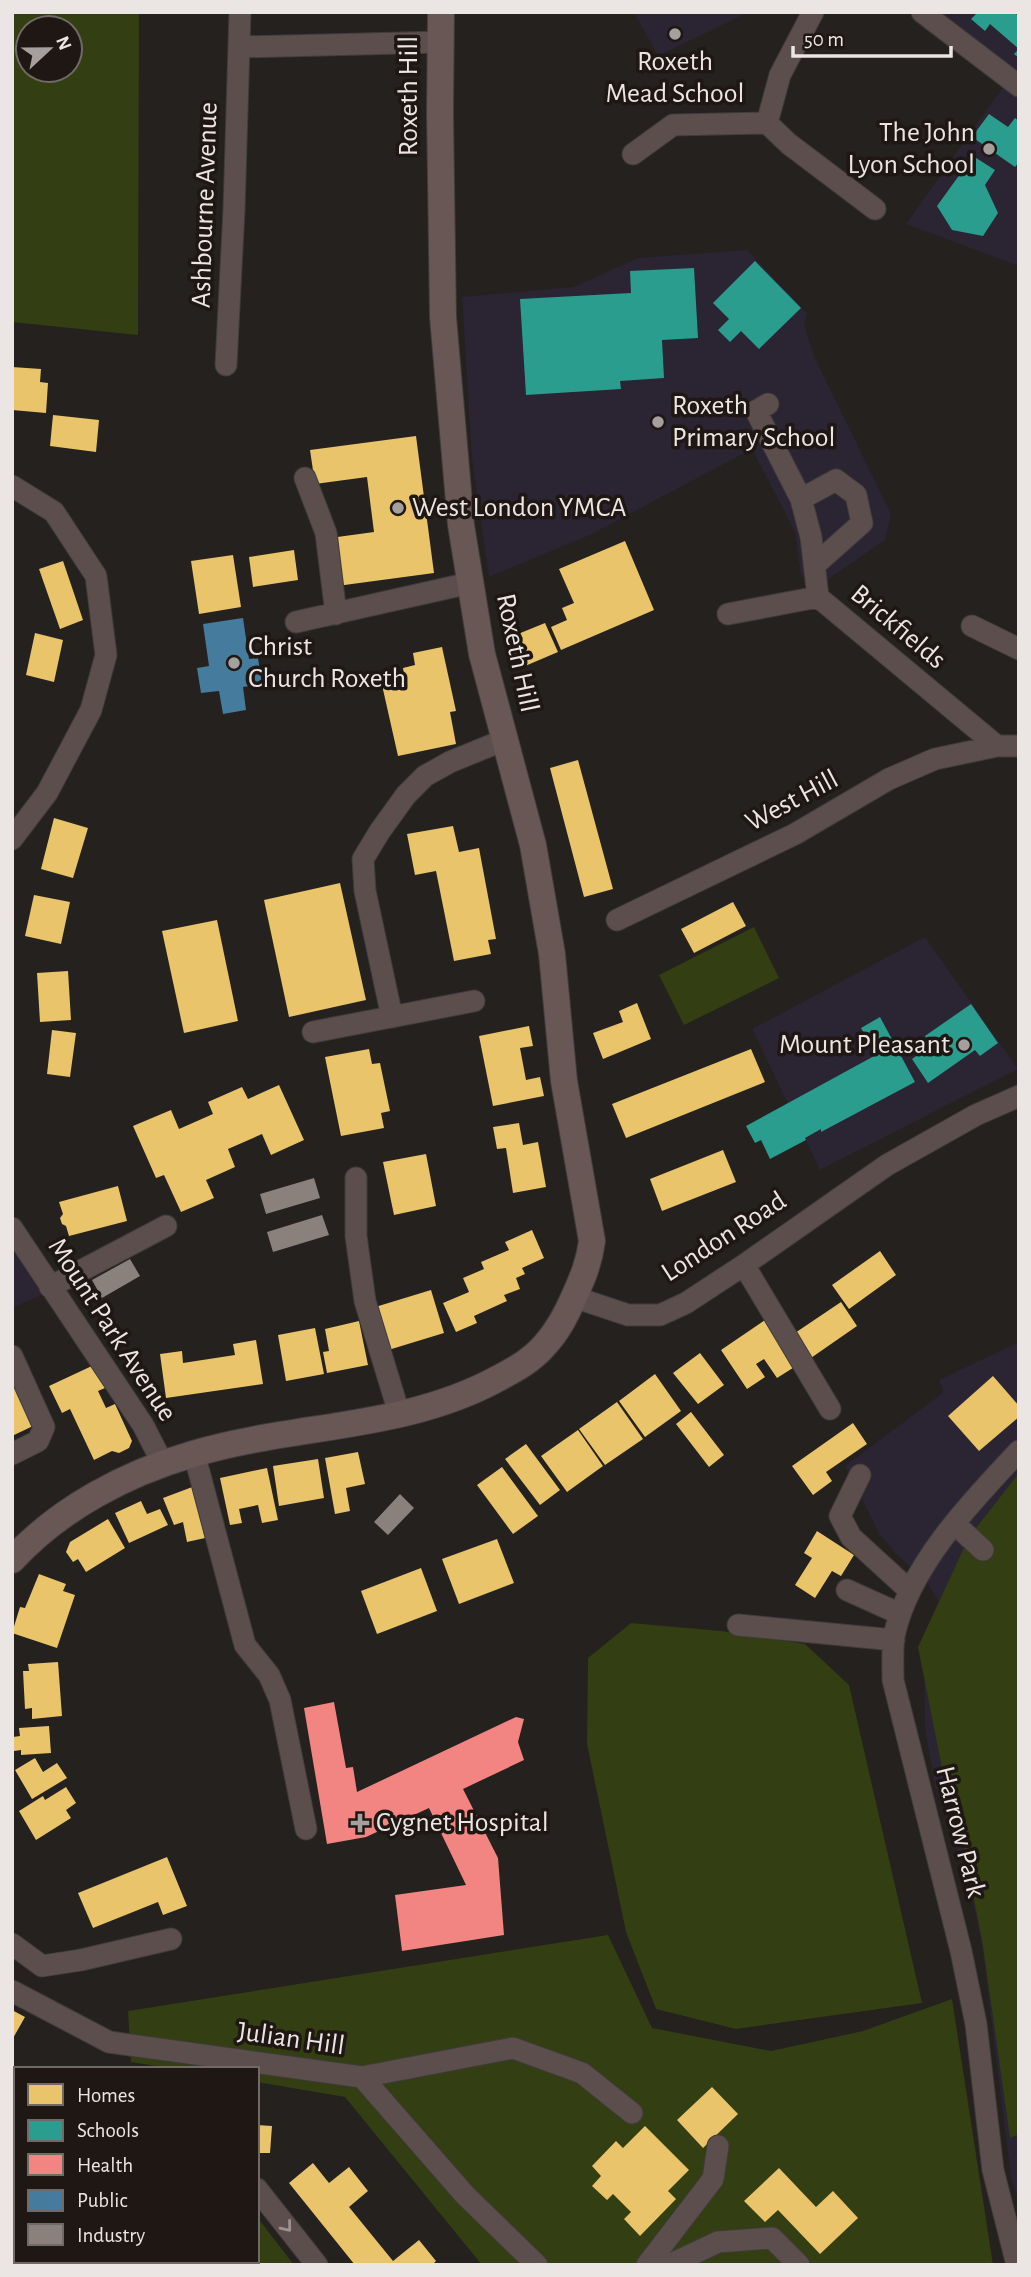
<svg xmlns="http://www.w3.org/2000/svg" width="1031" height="2277" font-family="'Alegreya Sans',sans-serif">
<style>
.education{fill:#2b2432}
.green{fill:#333e12;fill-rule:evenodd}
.homes{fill:#e9c46a}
.schools{fill:#2a9d8f}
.health{fill:#f28482}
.public{fill:#457b9d}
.industry{fill:#8a817c}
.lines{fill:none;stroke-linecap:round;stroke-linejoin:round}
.minor-casing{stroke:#3f3c3b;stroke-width:23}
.major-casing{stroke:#3f3c3b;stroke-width:28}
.minor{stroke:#5d4e4e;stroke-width:21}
.major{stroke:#695755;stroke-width:26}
.oneway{stroke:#9d9291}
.poi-dot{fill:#a5a09e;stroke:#1e1713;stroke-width:2.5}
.labels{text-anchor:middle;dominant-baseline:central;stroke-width:7;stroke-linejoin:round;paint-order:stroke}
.poi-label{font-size:28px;fill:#ebe5e3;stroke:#1e1713;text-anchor:start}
.street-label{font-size:28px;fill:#ebe5e3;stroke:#1e1713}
</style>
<rect width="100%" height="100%" fill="#24211f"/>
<!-- education -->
<path class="education" d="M634 12H749L658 56Z
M941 12H1019V266L906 224 1013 73Z
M747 250 807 313 804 325 814 356 891 514 885 540 818 586 801 576 795 532 752 449 590 535 489 577 472 459 462 297 574 287 638 258Z
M925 937 1018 1069 820 1170 752 1029Z
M12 1244 44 1294 12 1308Z
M1019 1342V2200L1011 2178 982 1945 970 1888 935 1786 925 1729 924 1653 942 1607 925 1579 899 1557 880 1535 845 1466 944 1392 939 1380Z"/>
<!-- green -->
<path class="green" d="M12 12H139L138 335 12 322ZM28 28H70V70H28Z
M754 927 779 978 684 1025 659 975Z
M1019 1473V2134L1010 2138 983 1946 958 1815 941 1763 918 1647 969 1537Z
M631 1623 721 1631 805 1644 849 1685 922 2003 736 2029 656 2009 626 1932 587 1744 588 1658Z
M608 1935 652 2028 771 2051 863 2031 952 1999 993 2265H482L345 2097 257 2082V2069H175L131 2062 128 2011Z
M257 2217 294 2265H182L186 2261H257Z"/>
<!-- homes -->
<path class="homes" d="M12 367 41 369 40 382 48 383 46 413 12 410Z
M53 415 99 420 96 452 50 446Z
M416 436 434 573 337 586 330 538 374 532 367 477 315 484 310 450Z
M625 541 654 610 561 650 551 627 567 620 562 608 574 603 559 569Z
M294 550 298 580 253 587 249 557Z
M233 555 241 607 199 614 191 561Z
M63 561 83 620 60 629 39 569Z
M545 623 558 652 518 669 508 646 521 641 518 634Z
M35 633 63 640 54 682 26 675Z
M442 647 456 711 450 712 456 744 398 756 382 685 405 681 403 668 415 665 413 653Z
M578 760 613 889 584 897 550 768Z
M54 818 88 828 73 878 41 869Z
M453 826 459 852 479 848 496 939 488 940 491 954 454 961 436 871 415 875 407 834Z
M340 883 366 1000 289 1017 264 900Z
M34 895 70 902 61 944 25 936Z
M733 902 746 926 694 953 681 929Z
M217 920 238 1021 184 1033 162 931Z
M68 971 71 1020 40 1022 37 973Z
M637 1003 651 1039 603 1059 593 1033 623 1022 619 1011Z
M529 1026 533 1046 520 1048 526 1080 540 1077 544 1096 493 1106 479 1036Z
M52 1030 76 1033 70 1077 47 1074Z
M369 1049 372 1064 380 1063 390 1111 381 1113 384 1128 341 1136 325 1057Z
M751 1049 765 1082 626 1138 612 1104Z
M279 1085 304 1140 271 1155 262 1134 228 1149 235 1167 206 1180 214 1198 181 1212 164 1175 156 1178 133 1126 171 1110 179 1129 213 1114 208 1102 242 1087 248 1099Z
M519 1123 523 1145 538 1142 546 1187 513 1193 506 1148 497 1149 493 1127Z
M723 1150 736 1182 662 1211 650 1179Z
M426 1154 436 1206 394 1215 383 1162Z
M118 1186 127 1221 69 1236 66 1226 62 1224 60 1218 63 1214 59 1202Z
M532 1230 544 1258 522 1268 525 1274 516 1278 520 1289 504 1295 507 1301 474 1316 477 1323 456 1332 443 1303 469 1292 463 1278 484 1269 481 1262 509 1250 505 1242Z
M880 1251 896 1275 849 1309 832 1285Z
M431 1290 444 1333 385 1351 372 1308Z
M841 1302 857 1326 808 1360 792 1335Z
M765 1320 796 1366 777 1378 764 1359 756 1364 765 1377 747 1389 721 1350Z
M359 1321 368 1365 327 1373 323 1352 329 1351 325 1329Z
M315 1328 324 1374 286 1381 278 1335Z
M256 1340 263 1384 166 1398 160 1354 182 1351 183 1363 235 1355 233 1344Z
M700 1353 724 1385 698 1404 673 1373Z
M94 1365 105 1388 98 1391 106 1408 115 1404 132 1441 129 1448 119 1453 112 1451 94 1460 70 1409 62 1413 49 1386Z
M655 1374 681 1411 645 1437 619 1401Z
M993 1376 1019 1406V1417L979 1451 948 1416Z
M12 1380 33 1426 12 1436Z
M617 1402 643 1439 605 1465 579 1429Z
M691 1412 724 1455 709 1467 676 1424Z
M853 1423 867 1444 826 1472 832 1481 813 1495 792 1466Z
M578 1430 603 1466 567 1492 541 1456Z
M526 1444 560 1490 540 1505 505 1459Z
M358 1452 365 1484 346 1488 350 1511 335 1514 325 1458Z
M318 1459 324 1498 279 1506 273 1466Z
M502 1467 538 1516 513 1534 477 1485Z
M267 1468 278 1520 262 1523 258 1505 239 1509 242 1523 230 1525 220 1478Z
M195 1486 205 1512 199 1514 205 1538 187 1542 183 1522 174 1525 163 1498Z
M141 1501 147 1514 160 1509 168 1525 129 1543 115 1513Z
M108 1519 125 1548 86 1572 78 1559 73 1562 66 1552 70 1542Z
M817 1531 854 1555 841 1576 832 1571 815 1598 795 1585 812 1558 804 1553Z
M497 1539 514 1583 459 1604 442 1559Z
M421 1568 437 1611 377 1634 361 1591Z
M39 1574 66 1584 63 1591 75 1595 57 1648 12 1633 20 1607 25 1608Z
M58 1662 62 1716 32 1719V1708L25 1709 23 1671H29L28 1664Z
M49 1726 51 1753 21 1755V1750L14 1751 13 1737 20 1736 19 1728Z
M35 1758 43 1772 57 1763 67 1778 32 1799 15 1770Z
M66 1787 76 1803 66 1810 71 1818 36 1840 19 1811 43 1796 45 1800Z
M167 1857 187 1906 163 1915 158 1902 93 1928 78 1893Z
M12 2010 25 2017 12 2040Z
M712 2087 738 2114 703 2148 677 2120Z
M257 2125 272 2126 270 2153H257Z
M645 2126 689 2170 668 2191 676 2199 640 2236 624 2219 631 2212 613 2194 607 2200 592 2186 601 2176 592 2166 616 2141 623 2148Z
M313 2163 329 2183 349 2167 368 2191 349 2207 393 2261 419 2240 436 2261 432 2265H355L289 2183Z
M779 2168 816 2207 833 2191 858 2218 820 2254 778 2210 765 2222 744 2201Z
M56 2261H105L108 2265H51Z"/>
<!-- schools -->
<path class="schools" d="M978 12H1014L1019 17V58L1014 54 1019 49 990 24 985 31 971 19Z
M989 114 1008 127 1015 118 1019 121V162L1015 167 972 137Z
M973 156 995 170 985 185 998 213 983 236 952 230 937 206Z
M755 261 801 308 759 349 741 331 730 342 718 330 729 319 713 303Z
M694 268 698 338 662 340 664 378 620 381 621 389 526 395 520 299 631 293 630 271Z
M971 1004 998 1043 980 1056 975 1050 928 1083 912 1059 931 1046 925 1036Z
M880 1017 915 1082 821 1132V1129L805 1138 806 1140 770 1159 761 1140 755 1143 746 1126 876 1055 861 1028Z"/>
<!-- health -->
<path class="health" d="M334 1702 346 1768 353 1767 357 1792 516 1717 524 1719 518 1742 524 1760 463 1789 498 1858 504 1935 402 1951 395 1895 466 1885 429 1808 366 1837 327 1844 304 1708Z"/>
<!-- public -->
<path class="public" d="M243 618 249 659 258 658 262 684 243 687 246 710 223 714 219 691 201 693 197 668 209 666 203 624Z"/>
<!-- industry -->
<path class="industry" d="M314 1178 320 1198 266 1214 260 1194Z
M322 1215 329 1235 273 1252 267 1232Z
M130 1259 140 1276 102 1298 92 1280Z
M400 1494 414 1508 388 1535 374 1522Z"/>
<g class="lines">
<!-- minor casing -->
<g class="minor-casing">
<path id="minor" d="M813 12 780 75 767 123 789 144 875 209
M922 12 1019 86
M239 47 442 42
M633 154 673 125 767 123
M226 365 234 210 240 12
M768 404 756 411 801 499 811 537 818 597
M305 478 326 533 336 614
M12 486 54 512 96 576 106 655 91 710 47 793 12 839
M801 499 836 480 856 495 862 523 815 565
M728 614 818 597 997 746H1019
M296 622 470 583
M972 626 1019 649
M617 920 795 834 889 779 935 759 997 746
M392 1017 365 891 363 859 380 831 406 795 425 776 450 762 504 740
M313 1032 474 1001
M356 1178V1236L365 1301 399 1413
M12 1228 143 1425 163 1464
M744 1265 830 1409
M50 1287 166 1226
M574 1297 628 1315H660L686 1303 744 1265 887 1165 976 1115 1019 1096
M12 1356 44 1427 38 1441 12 1454
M194 1453 245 1645 269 1675 280 1700 306 1829
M860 1475 840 1516 851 1537 909 1590
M955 1524 983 1550
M847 1590 900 1614
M738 1625 894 1640
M12 1944 42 1966 81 1960 171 1939
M12 1991 109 2042 362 2077 465 2195 537 2265
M362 2077 513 2048 582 2073 632 2113
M12 2137 16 2135
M257 2189 317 2265
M12 2210 16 2208
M121 2261 124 2265
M647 2265 713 2179 718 2146
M669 2265 718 2242 772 2238 799 2265
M1017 2265 993 2170 976 2024 961 1951 893 1680C893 1666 892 1650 894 1636 909 1566 971 1502 1019 1451"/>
</g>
<!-- major casing -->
<g class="major-casing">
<path id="major" d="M12 1560C60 1508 127 1473 193 1454 293 1424 403 1430 497 1379 514 1370 531 1361 544 1346 558 1331 566 1315 574 1297 583 1277 589 1263 592 1241L564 1081 552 954 533 845 482 654 461 525 443 317 440 113 441 12"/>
</g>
<!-- minor -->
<use href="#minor" class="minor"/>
<!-- major -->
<use href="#major" class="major"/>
</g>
<!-- one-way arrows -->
<defs><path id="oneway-chevron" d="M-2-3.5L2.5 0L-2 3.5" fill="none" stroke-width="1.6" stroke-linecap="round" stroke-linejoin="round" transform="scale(1.75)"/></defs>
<use class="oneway" href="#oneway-chevron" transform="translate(287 2227) rotate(51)"/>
<!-- markers -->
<g class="poi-dot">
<circle cx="675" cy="34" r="7"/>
<circle cx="989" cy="149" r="7"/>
<circle cx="658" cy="422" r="7"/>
<circle cx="398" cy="508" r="7"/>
<circle cx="234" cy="663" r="7"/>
<circle cx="964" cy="1045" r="7"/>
<path d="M356.5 1812.5h7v7h7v7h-7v7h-7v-7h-7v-7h7z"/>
</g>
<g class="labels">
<!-- poi labels -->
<g class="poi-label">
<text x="675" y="62" text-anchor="middle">Roxeth<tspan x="675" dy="32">Mead School</tspan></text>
<text x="975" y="133" text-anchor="end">The John<tspan x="975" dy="32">Lyon School</tspan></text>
<text x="672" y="406">Roxeth<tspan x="672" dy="32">Primary School</tspan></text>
<text x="412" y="508">West London YMCA</text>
<text x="248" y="647">Christ<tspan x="248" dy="32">Church Roxeth</tspan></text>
<text x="950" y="1045" text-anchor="end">Mount Pleasant</text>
<text x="376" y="1823">Cygnet Hospital</text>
</g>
<!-- street labels -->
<g class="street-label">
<text transform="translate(409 96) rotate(-90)">Roxeth Hill</text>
<text transform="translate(205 205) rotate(-88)">Ashbourne Avenue</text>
<text transform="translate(898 627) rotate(40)">Brickfields</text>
<text transform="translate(517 653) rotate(78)">Roxeth Hill</text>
<text transform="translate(792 801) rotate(-28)">West Hill</text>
<text transform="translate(724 1237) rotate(-33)">London Road</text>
<text transform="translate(112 1330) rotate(57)">Mount Park Avenue</text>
<text transform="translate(960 1832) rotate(76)">Harrow Park</text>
<text transform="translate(291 2039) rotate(8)">Julian Hill</text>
</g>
</g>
<!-- border -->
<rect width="1031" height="2277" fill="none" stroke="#ebe5e3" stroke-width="28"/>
<!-- legend -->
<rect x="14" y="2067" width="245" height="196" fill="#1e1713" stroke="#706966" stroke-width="2"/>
<rect x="28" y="2084" width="35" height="21" fill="#e9c46a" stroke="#706966" stroke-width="2"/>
<text x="77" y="2102" font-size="21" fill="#ebe5e3">Homes</text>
<rect x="28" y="2120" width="35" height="21" fill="#2a9d8f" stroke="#706966" stroke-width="2"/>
<text x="77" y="2137" font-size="21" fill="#ebe5e3">Schools</text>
<rect x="28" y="2154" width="35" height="21" fill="#f28482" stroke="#706966" stroke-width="2"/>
<text x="77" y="2172" font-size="21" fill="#ebe5e3">Health</text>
<rect x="28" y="2190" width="35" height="21" fill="#457b9d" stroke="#706966" stroke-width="2"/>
<text x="77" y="2207" font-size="21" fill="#ebe5e3">Public</text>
<rect x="28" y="2224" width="35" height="21" fill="#8a817c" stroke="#706966" stroke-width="2"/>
<text x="77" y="2242" font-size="21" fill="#ebe5e3">Industry</text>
<!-- north arrow -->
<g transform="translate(49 49) rotate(68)"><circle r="33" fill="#1e1713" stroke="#706966" stroke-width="2"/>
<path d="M0-5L12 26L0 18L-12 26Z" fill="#a5a09e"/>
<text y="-10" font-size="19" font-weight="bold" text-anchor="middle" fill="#ebe5e3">N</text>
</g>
<!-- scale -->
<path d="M793 46v10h158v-10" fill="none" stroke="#ebe5e3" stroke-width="3.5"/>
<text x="804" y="46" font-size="21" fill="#ebe5e3" stroke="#1e1713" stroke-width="5" paint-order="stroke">50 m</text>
</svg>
